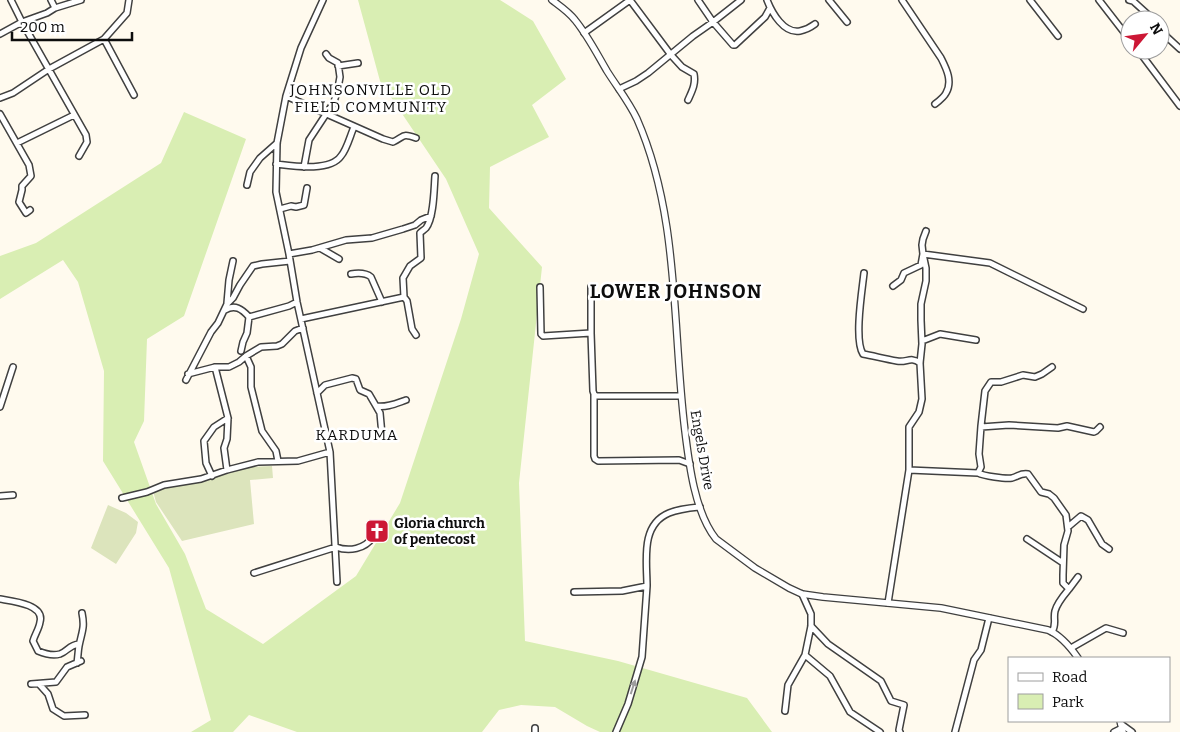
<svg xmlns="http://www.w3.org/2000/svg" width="1180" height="732" font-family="Bitter,serif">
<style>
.green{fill:#d9eeb3}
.cemetery{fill:#dce4bc}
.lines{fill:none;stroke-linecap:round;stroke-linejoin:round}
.minor-casing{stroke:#404040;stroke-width:8}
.tertiary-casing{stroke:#404040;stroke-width:8}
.minor{stroke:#fff;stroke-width:5}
.tertiary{stroke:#fff;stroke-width:5.5}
.oneway{fill:#9e9e9e}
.labels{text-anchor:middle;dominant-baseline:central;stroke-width:5;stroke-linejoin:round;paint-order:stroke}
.street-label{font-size:14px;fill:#0d0d0d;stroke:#fff}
.poi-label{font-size:14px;font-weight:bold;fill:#0d0d0d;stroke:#fff;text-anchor:start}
.neighbourhood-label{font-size:15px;letter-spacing:1px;fill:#0d0d0d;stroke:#fff}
.district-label{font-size:19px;font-weight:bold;letter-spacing:1px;fill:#0d0d0d;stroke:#fff}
</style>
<rect width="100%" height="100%" fill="#fffaee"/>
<!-- green -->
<path class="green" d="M358 0H500L533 21 566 79 532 105 549 137 490 167 489 208 542 267 519 483 525 641 618 661 747 698 772 732H600L587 726 555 707 521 705 499 710 482 732H297L249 715 233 732H191L211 720 169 568 103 461 104 371 78 282 63 260 0 299V256L36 243 161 163 184 112 246 139 184 316 147 339 144 421 134 442 156 504 185 554 206 609 263 644 356 576 400 503 461 319 479 254 446 179 380 81Z"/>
<!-- cemetery -->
<path class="cemetery" d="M272 466 273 478 250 480 254 524 182 541 156 502 153 491 227 474 245 467Z
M108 505 126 513 138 522 136 533 116 564 91 548Z"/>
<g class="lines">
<!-- minor casing -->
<g class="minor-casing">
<path id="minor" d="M11 0 22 22 86 135 87 142 79 156
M51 0 55 8
M323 0 301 48 286 96 277 143 276 192 289 254 297 302 330 452 337 582
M630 0 671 55 682 67 694 74C696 84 692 91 688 100
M698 0 713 22 733 45H735L765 17 770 8
M767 0C772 13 784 34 800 31 805 30 811 27 815 24
M829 0 847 22
M902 0 941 58C946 68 953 81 946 93 944 97 939 101 935 104
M1030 0 1058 36
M1099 0 1130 40
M1129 0 1133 1 1154 20
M1160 27 1167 37 1180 49
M584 33 630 0
M0 34 22 22 47 13 55 8 81 0
M104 39 134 95
M1138 50 1180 106
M338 66 358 63
M619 89 636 81 648 73 693 36 713 22 741 0
M286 96 383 139 393 142C405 136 402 133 416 138
M0 98 13 93 49 69 104 39 127 13 129 0
M0 114 29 165 31 176 22 186V190L19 202 26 213 30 210
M17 143 74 115
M276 164C293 166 330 172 341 156 347 149 350 136 354 127
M304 167 309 140 334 102 338 88 340 77 338 63 329 58 326 54
M247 185 250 172 260 158 277 143
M280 209 291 206 296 207 304 205 307 188
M320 248 339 259
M289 254 312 250 346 240 372 238 403 229 415 225 421 220 431 216
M864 273C862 291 854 340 863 354 874 356 885 359 897 361 907 363 910 356 920 363
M351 274C357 273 366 273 371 277L382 302
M893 286 901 280 904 273 921 265 923 254 990 263 1083 309
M540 287 541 334 543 336 591 333 593 391 594 394 596 396H681
M591 287V333
M227 303 229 280 233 261
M225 310C235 304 242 309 249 317
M301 319 404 297
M416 335 412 329 407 301 404 297 403 278 410 266 421 258 420 233C422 231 424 230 426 228 434 218 434 189 435 176
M922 341 940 334 976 340
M241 351 243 342 247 333 249 317 289 306 297 302
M246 356 251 367V387L262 431 276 451 278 461
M215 367 228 418 227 439 224 448 227 470
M188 374 215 367H229L239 362 246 356 261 347 277 346 282 344 295 331 303 328
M186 380 211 332 218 323 227 304 233 298 240 285 253 266 262 264 290 261
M317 393 325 385 352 378 356 379 360 390 369 394 376 406C387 408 397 403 406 400
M594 394V456L595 459 598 461 679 460 690 464
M376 406 380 413 382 435
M0 407 13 367
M981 427 1009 425 1058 428 1067 426 1094 432 1096 431 1100 427
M909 470 978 473 981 467 979 454 981 426 985 391 991 382H1001L1023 375 1035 377 1042 374 1052 367
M978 473C984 476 1005 479 1012 478 1019 476 1020 473 1028 474L1041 492 1049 494 1054 498 1066 515 1068 531 1064 545 1063 575V583L1069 589C1064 595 1057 603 1055 611 1053 619 1057 624 1052 632
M212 476 206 463 204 441 214 427 228 418
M0 496 13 495
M122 498 147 492 164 485 201 479 227 470 258 462 298 461 330 452
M1068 527 1081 516 1088 520 1102 544 1109 549
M1027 539 1063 563
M254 573 336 547C349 552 365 549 373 537
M1069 589 1078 577
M574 592 622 591 647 586C647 561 640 525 669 513 679 509 690 508 700 507
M0 599C11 601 45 604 40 622 39 629 35 634 33 641L38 651C45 654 53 656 60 654 68 651 69 645 79 644
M888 603 909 470V427L919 412 922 399 920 363 922 344 921 320V304L926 281V268L923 254 922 245 923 239 926 231
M811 626 828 644 881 681 891 701 904 705 899 730 900 732
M1071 648 1106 628 1123 633
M805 655 830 676 850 712 880 732
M77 663C78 657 78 651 79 646 82 631 85 628 82 613
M31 684 56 682 67 667 81 661
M39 684 48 694 53 709 64 716 85 715
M785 711 788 685 805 655 811 626V614L802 594
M1121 724 1132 732
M535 728V732
M616 732 628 704 642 657 647 586
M955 732 974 660 981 650 989 618
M1114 732 1122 728"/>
</g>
<!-- tertiary casing -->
<g class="tertiary-casing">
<path id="tertiary" d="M552 0C560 6 569 12 575 20 588 36 597 54 607 71 617 87 629 102 637 119 680 217 672 327 685 431 689 464 695 513 716 539L755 568 789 588 802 594 823 597 941 608 1048 630C1060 635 1071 648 1078 658
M1120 721 1123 732"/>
</g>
<!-- minor -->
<use href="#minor" class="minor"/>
<!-- tertiary -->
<use href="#tertiary" class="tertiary"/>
</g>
<!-- one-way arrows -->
<defs><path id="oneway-solid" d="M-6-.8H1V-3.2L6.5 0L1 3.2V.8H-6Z" transform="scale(1.25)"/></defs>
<use class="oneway" href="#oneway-solid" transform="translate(633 687) rotate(-72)"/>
<!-- icons -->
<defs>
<g id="church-square" transform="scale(1.25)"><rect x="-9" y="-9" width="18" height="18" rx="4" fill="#cc1735" stroke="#fff"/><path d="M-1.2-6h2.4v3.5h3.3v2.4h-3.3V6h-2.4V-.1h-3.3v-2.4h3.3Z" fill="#fff"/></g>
</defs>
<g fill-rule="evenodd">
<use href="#church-square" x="377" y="531"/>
</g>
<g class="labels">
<!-- street labels -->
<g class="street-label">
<text transform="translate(702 450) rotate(80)">Engels Drive</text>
</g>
<!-- poi labels -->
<g class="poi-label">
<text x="394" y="523">Gloria church<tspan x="394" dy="16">of pentecost</tspan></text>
</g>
<!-- neighbourhood labels -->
<g class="neighbourhood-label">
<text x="371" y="90">JOHNSONVILLE OLD<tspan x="371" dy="17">FIELD COMMUNITY</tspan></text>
<text x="357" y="435">KARDUMA</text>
</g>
<!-- district labels -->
<g class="district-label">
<text x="676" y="291">LOWER JOHNSON</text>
</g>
</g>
<!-- legend -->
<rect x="1008" y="657" width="162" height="65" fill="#ffffff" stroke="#9e9e9e"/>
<rect x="1018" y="673" width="25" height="8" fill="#ffffff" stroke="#9e9e9e"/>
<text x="1052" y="682" font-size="15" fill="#0d0d0d">Road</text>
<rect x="1018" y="694" width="25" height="15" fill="#d9eeb3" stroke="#9e9e9e"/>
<text x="1052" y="707" font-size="15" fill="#0d0d0d">Park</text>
<!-- north arrow -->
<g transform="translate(1145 35) rotate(61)"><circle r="24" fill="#ffffff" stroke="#9e9e9e"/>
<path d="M0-4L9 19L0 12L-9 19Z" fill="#cc1735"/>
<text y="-8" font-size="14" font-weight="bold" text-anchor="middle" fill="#0d0d0d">N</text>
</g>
<!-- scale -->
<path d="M12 32v8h120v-8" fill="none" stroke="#0d0d0d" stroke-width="2.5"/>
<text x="20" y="32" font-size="15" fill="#0d0d0d" stroke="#ffffff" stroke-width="4" paint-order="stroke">200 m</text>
</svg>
